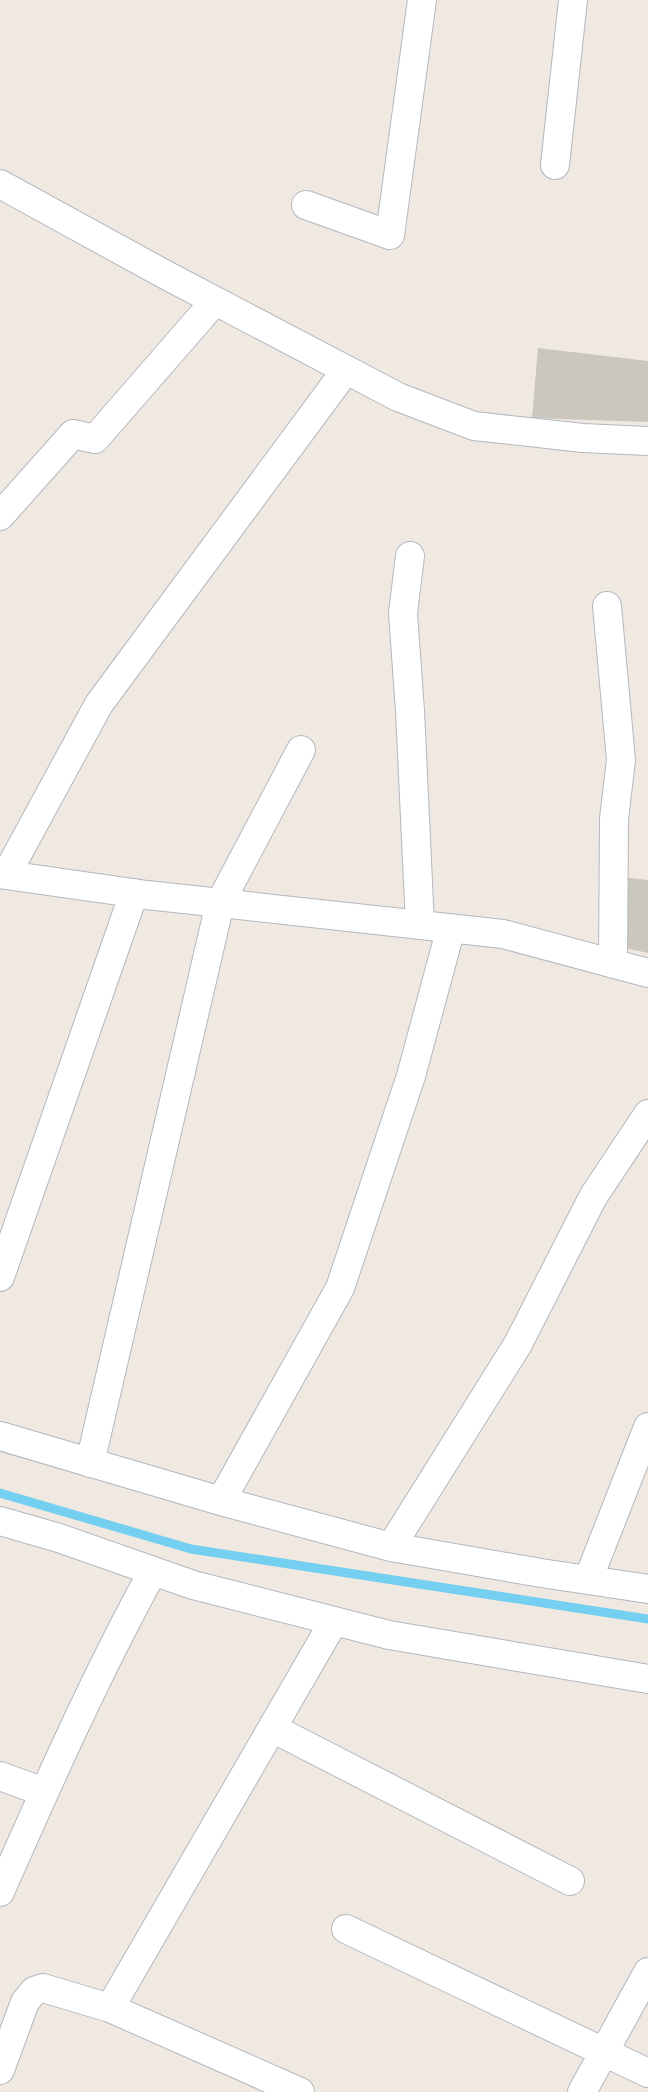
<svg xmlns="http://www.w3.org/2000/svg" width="648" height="2092" font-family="'Sofia Sans Condensed',sans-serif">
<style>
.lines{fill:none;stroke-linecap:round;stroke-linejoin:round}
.stream{stroke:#75cff0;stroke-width:9}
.building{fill:#cbc7bf}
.minor-casing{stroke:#b4b7c1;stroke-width:30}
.minor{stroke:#fff;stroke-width:28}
</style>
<rect width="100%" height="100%" fill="#efe9e1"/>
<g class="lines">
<!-- stream -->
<path class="stream" d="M0 1493 191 1549 648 1619"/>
</g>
<!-- building -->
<path class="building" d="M538 348 648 361V422L532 418Z
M621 877 648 880V953L625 948Z"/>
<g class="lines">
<!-- minor casing -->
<g class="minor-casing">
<path id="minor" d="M555 165 573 0
M0 184 164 274 398 397 474 426 583 438 648 441
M306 205 390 235 422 0
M0 516 73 434 95 439 215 301
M410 556 403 613 410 711 420 925
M607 606 621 760 614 819 613 964
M0 874 147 895 503 934 648 973
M6 875 99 704 346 370
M0 1277 134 893
M0 1436 221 1501 391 1547 541 1573 648 1589
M90 1463 220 903 301 750
M221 1501 340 1288 411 1076 451 928
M0 1521 59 1538 193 1585 389 1635 648 1679
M391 1547 518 1344 593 1197 648 1114
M588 1580 648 1427
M272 1728 570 1881
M0 1776 44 1792
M0 1892C48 1783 96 1675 153 1571
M346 1929 648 2073
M110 2008 334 1621
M0 2070 25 2002 34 1991 43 1988 110 2008 300 2092
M582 2092 648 1972"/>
</g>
<!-- minor -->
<use href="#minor" class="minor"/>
</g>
</svg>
